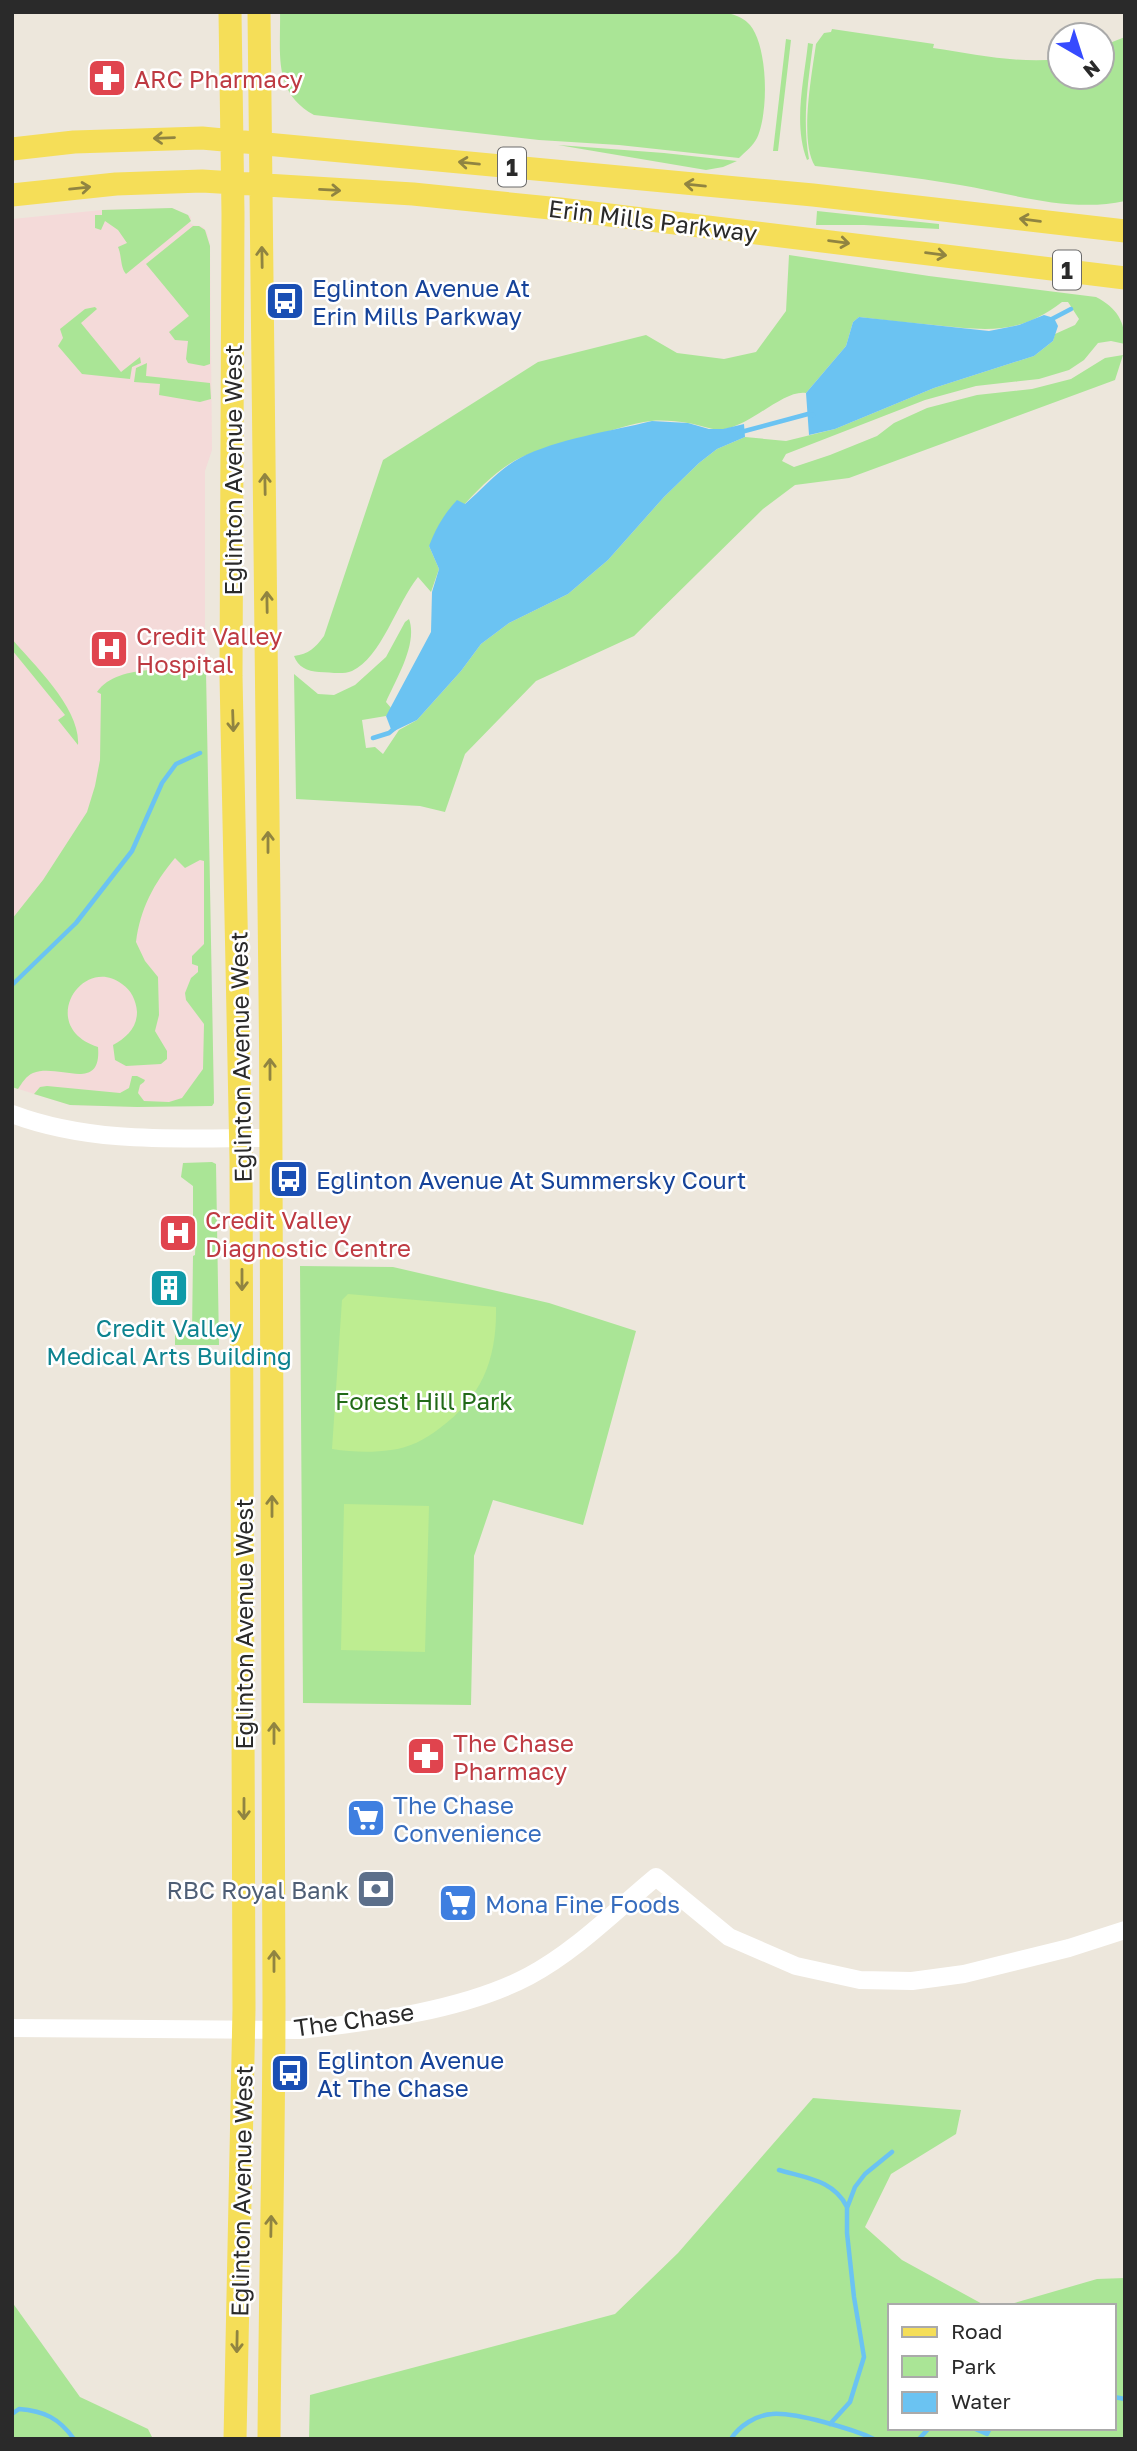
<svg xmlns="http://www.w3.org/2000/svg" width="1137" height="2451" font-family="'Golos Text',sans-serif">
<style>
.medical{fill:#f4dad9}
.green{fill:#aae596}
.pitch{fill:#beed91}
.water{fill:#6bc3f2}
.lines{fill:none;stroke-linecap:round;stroke-linejoin:round}
.stream{stroke:#6bc3f2;stroke-width:4.5}
.minor{stroke:#fff;stroke-width:18}
.major{stroke:#f5de58;stroke-width:23}
.oneway{stroke:#908441}
.labels{text-anchor:middle;dominant-baseline:central;stroke-width:5;stroke-linejoin:round;paint-order:stroke}
.shield{fill:#fff;stroke:#6a6a6a;stroke-width:2}
.shield-label{font-size:23px;font-weight:bold;fill:#2a2a2a}
.health-label{font-size:24px;fill:#be3a42;stroke:#fff;text-anchor:start}
.street-label{font-size:24px;fill:#2a2a2a;stroke:#fff}
.transit-label{font-size:24px;fill:#164399;stroke:#fff;text-anchor:start}
.culture-label{font-size:24px;fill:#0d838f;stroke:#fff}
.park-label{font-size:24px;fill:#226a18;stroke:#fff}
.shop-label{font-size:24px;fill:#366cbe;stroke:#fff;text-anchor:start}
.service-label{font-size:24px;fill:#4e5e75;stroke:#fff;text-anchor:end}
</style>
<rect width="100%" height="100%" fill="#ede7dc"/>
<!-- medical -->
<path class="medical" d="M172 208 188 215 191 217 190 223 193 225 203 227 207 233 210 246 212 450 205 471V627L214 1103 212 1105 137 1107 70 1105 12 1087V219L102 210Z"/>
<!-- green -->
<path class="green" d="M280 12 731 14C738 16 745 19 750 25 768 47 769 112 757 138 753 146 746 151 739 158L619 145 539 140 314 115C272 92 281 53 280 12Z
M832 29 934 44 933 48C975 54 1018 64 1060 59V77H1102V46L1125 37V201C1071 213 1013 194 960 185 912 177 863 171 815 166 799 141 812 74 816 44L824 33 831 32Z
M786 39 791 40 778 151H773Z
M808 43 813 44C808 83 802 120 809 159L807 160C793 124 804 81 808 43Z
M558 145 664 153 737 161 723 167 706 170Z
M172 208 188 215 191 221 126 274C120 267 122 256 118 247L127 243 118 230 105 221 101 230 95 228V215H102V210Z
M817 211 939 224V229L864 225H816Z
M193 226H199L205 230 210 246V364L204 366 188 363 186 359 188 341 175 340 169 332 189 316 146 264Z
M789 255 929 276 1096 297C1117 308 1125 321 1125 344L1111 341 1098 343 1084 360 1069 370 1039 379 976 386 925 400 786 454 782 461 794 467 830 455 877 436 894 423 927 408 977 395 1032 389 1071 379 1105 358 1123 355 1115 380 849 478 795 485 763 509 634 636 536 681 465 754 445 812 420 806 296 799 294 674 318 694 334 695 355 685 386 657 405 622 409 619C418 644 396 679 386 702L392 709 386 716 362 720 366 748 375 747 383 754 399 730 417 720 461 671 481 644 509 623 568 594 608 560 664 497 699 463 717 449 745 437 786 441 835 429 934 388 1034 356 1053 341 1055 334 1075 325 1079 319 1068 302H1062C1018 336 985 330 934 325 909 323 884 320 859 317L853 322 846 346 806 393C785 389 751 425 725 429 712 431 701 425 688 423 677 421 662 420 651 421 632 423 612 431 594 435 569 442 545 447 522 457 487 473 454 517 429 546L439 569 431 592 418 577C397 603 381 658 352 671 342 675 330 672 319 672 307 671 298 667 294 656 309 654 315 648 324 636L383 460 538 362 646 335 677 353 724 359 756 352 786 311Z
M95 307 97 309 81 323 121 372 140 357 141 363 132 367 130 379 82 374 58 346 63 338 60 329 85 309Z
M147 363 146 376 210 383 211 399 200 402 159 395 160 384 134 382 136 368Z
M12 639C34 665 81 709 78 745L58 720 65 715 12 650Z
M148 670 206 671 214 1103 212 1106 137 1107 70 1105 34 1094 40 1087 47 1086 120 1093 129 1088 132 1076H137L145 1080 144 1082 140 1085 138 1093 144 1101 169 1102 182 1098 203 1069 204 1024 186 1000 185 993 191 978 198 972V966L192 964V956L204 944V861L200 860 185 868 175 858C154 883 140 909 136 942L145 961 158 977 159 1015 155 1031 167 1051V1059L161 1064 126 1066 115 1060 113 1045C126 1038 137 1028 137 1012 136 1000 131 990 122 984 82 954 36 1027 98 1047 102 1094 59 1063 33 1073 26 1076 22 1083 18 1089L12 1087V919L43 880 87 812 95 786 100 760 101 694 97 692C108 676 130 672 148 670Z
M212 1162 216 1164 219 1345H175V1334H192L193 1256 195 1255 196 1233 193 1232V1186L181 1177 183 1163Z
M300 1266 393 1267 549 1303 636 1331 583 1525 493 1500 474 1556 471 1705 303 1703Z
M813 2098 961 2110 956 2134 891 2174 865 2227 902 2260 986 2306H890V2428H1114V2306H1004L1097 2279 1125 2278V2439H309L310 2395 615 2314 678 2253Z
M12 2302 80 2397 148 2429 153 2439H12Z"/>
<!-- pitch -->
<path class="pitch" d="M348 1294 496 1307C497 1359 482 1397 440 1428 426 1439 409 1448 391 1450 371 1453 352 1452 332 1449L342 1300Z
M344 1504 429 1506 425 1652 341 1650Z"/>
<!-- water -->
<path class="water" d="M1044 315 1054 318 1058 326 1053 341 1034 356 934 388 835 429 809 435 806 393 846 346 853 322 859 317 989 331 1019 325Z
M652 421 688 423 709 429H723L744 424 745 437 717 449 699 463 664 497 608 560 568 594 509 623 481 644 461 671 417 720 392 732 386 716 431 632 432 592 439 569 429 546C436 528 444 514 457 500L465 504C483 489 499 469 520 458 556 439 612 431 652 421Z"/>
<g class="lines">
<!-- stream -->
<path class="stream" d="M1050 320 1071 309
M741 432 808 414 813 415
M373 738 389 733 395 728
M12 985 76 923 132 851 162 783 176 764 200 753
M779 2170C806 2178 834 2180 847 2207
M1114 2397 1125 2399
M12 2414 19 2409C44 2411 59 2418 74 2439
M830 2424 850 2402 864 2357 854 2297 847 2233V2208L855 2187 865 2174 892 2152
M973 2428 987 2434 990 2428
M731 2439C739 2426 756 2415 772 2414 795 2412 853 2429 874 2439
M919 2439 929 2428"/>
<!-- minor -->
<path class="minor" d="M12 1114C94 1145 184 1138 270 1138
M12 2028 300 2030C372 2022 465 2010 529 1976 576 1951 616 1910 656 1877L729 1937 796 1966 860 1980 912 1981 964 1974 1069 1948 1125 1930"/>
<!-- major -->
<path class="major" d="M230 12 233 214 231 676 241 1159 244 2009 235 2439
M259 12C268 675 275 1337 274 2000 274 2146 270 2292 269 2439
M12 149 74 142 202 138 813 195 1125 231
M12 195 116 184 202 181 413 194 560 209 1125 278"/>
</g>
<!-- one-way arrows -->
<defs><path id="oneway-shaft" d="M-6 0H5M1.5-3L5.5 0L1.5 3" fill="none" stroke-width="1.6" stroke-linecap="round" stroke-linejoin="round" transform="scale(1.75)"/></defs>
<g class="oneway">
<use href="#oneway-shaft" transform="translate(164 138) rotate(178)"/>
<use href="#oneway-shaft" transform="translate(469 163) rotate(-174)"/>
<use href="#oneway-shaft" transform="translate(695 185) rotate(-174)"/>
<use href="#oneway-shaft" transform="translate(80 188) rotate(-6)"/>
<use href="#oneway-shaft" transform="translate(330 190) rotate(3)"/>
<use href="#oneway-shaft" transform="translate(1030 220) rotate(-173)"/>
<use href="#oneway-shaft" transform="translate(839 242) rotate(7)"/>
<use href="#oneway-shaft" transform="translate(936 254) rotate(7)"/>
<use href="#oneway-shaft" transform="translate(262 257) rotate(-91)"/>
<use href="#oneway-shaft" transform="translate(265 484) rotate(-91)"/>
<use href="#oneway-shaft" transform="translate(267 602) rotate(-91)"/>
<use href="#oneway-shaft" transform="translate(233 721) rotate(88)"/>
<use href="#oneway-shaft" transform="translate(268 842) rotate(-90)"/>
<use href="#oneway-shaft" transform="translate(270 1069) rotate(-90)"/>
<use href="#oneway-shaft" transform="translate(242 1280) rotate(90)"/>
<use href="#oneway-shaft" transform="translate(272 1506) rotate(-90)"/>
<use href="#oneway-shaft" transform="translate(274 1733) rotate(-90)"/>
<use href="#oneway-shaft" transform="translate(244 1809) rotate(90)"/>
<use href="#oneway-shaft" transform="translate(274 1961) rotate(-90)"/>
<use href="#oneway-shaft" transform="translate(271 2226) rotate(-89)"/>
<use href="#oneway-shaft" transform="translate(237 2342) rotate(91)"/>
</g>
<!-- icons -->
<defs>
<g id="pharmacy-square" transform="scale(2.0125)"><rect x="-9" y="-9" width="18" height="18" rx="4" fill="#e0444e" stroke="#fff"/><path d="M-2-6h4v4h4v4h-4v4h-4v-4h-4v-4h4Z" fill="#fff"/></g>
<g id="bus-square" transform="scale(2.0125)"><rect x="-9" y="-9" width="18" height="18" rx="4" fill="#1a4fb4" stroke="#fff"/><path d="M-5-6H5V4H4V6H2V4H-2V6H-4V4H-5ZM-3.5-4V0h7V-4ZM-3.5 1.2v1.5H-2V1.2ZM2 1.2v1.5H3.5V1.2Z" fill="#fff"/></g>
<g id="hospital-square" transform="scale(2.0125)"><rect x="-9" y="-9" width="18" height="18" rx="4" fill="#e0444e" stroke="#fff"/><path d="M-5-5h3v3.5h4V-5h3V5h-3V1.5h-4V5h-3Z" fill="#fff"/></g>
<g id="building-square" transform="scale(2.0125)"><rect x="-9" y="-9" width="18" height="18" rx="4" fill="#0f9aa8" stroke="#fff"/><path d="M-4-6H4V6H1V3H-1V6H-4ZM-2.5-4.3h1.7v1.8h-1.7ZM.8-4.3h1.7v1.8H.8ZM-2.5-1h1.7V.8h-1.7ZM.8-1h1.7V.8H.8Z" fill="#fff"/></g>
<g id="supermarket-square" transform="scale(2.0125)"><rect x="-9" y="-9" width="18" height="18" rx="4" fill="#3f7fe0" stroke="#fff"/><path d="M-6-5.5h2.5l.6 2H6L4.5 2H-2.5L-4.4-4H-6ZM-1.5 3.2a1.3 1.3 0 1 0 .1 0ZM3 3.2a1.3 1.3 0 1 0 .1 0Z" fill="#fff"/></g>
<g id="bank-square" transform="scale(2.0125)"><rect x="-9" y="-9" width="18" height="18" rx="4" fill="#5c6f8a" stroke="#fff"/><path d="M-6-4H6V4H-6ZM0-2.3a2.3 2.3 0 1 0 0 4.6a2.3 2.3 0 1 0 0-4.6Z" fill="#fff"/></g>
</defs>
<g fill-rule="evenodd">
<use href="#pharmacy-square" x="107" y="78"/>
<use href="#bus-square" x="285" y="301"/>
<use href="#hospital-square" x="109" y="649"/>
<use href="#bus-square" x="289" y="1179"/>
<use href="#hospital-square" x="178" y="1233"/>
<use href="#building-square" x="169" y="1288"/>
<use href="#pharmacy-square" x="426" y="1756"/>
<use href="#supermarket-square" x="366" y="1818"/>
<use href="#bank-square" x="376" y="1889"/>
<use href="#supermarket-square" x="458" y="1903"/>
<use href="#bus-square" x="290" y="2073"/>
</g>
<g class="labels">
<!-- shield labels -->
<g class="shield">
<rect x="498" y="147.5" width="28" height="39" rx="5"/>
<rect x="1053" y="250.5" width="28" height="39" rx="5"/>
</g>
<g class="shield-label">
<text x="512" y="167">1</text>
<text x="1067" y="270">1</text>
</g>
<!-- health labels -->
<g class="health-label">
<text x="134" y="78">ARC Pharmacy</text>
<text x="136" y="635">Credit Valley<tspan x="136" dy="28">Hospital</tspan></text>
<text x="205" y="1219">Credit Valley<tspan x="205" dy="28">Diagnostic Centre</tspan></text>
<text x="453" y="1742">The Chase<tspan x="453" dy="28">Pharmacy</tspan></text>
</g>
<!-- street labels -->
<g class="street-label">
<text transform="translate(653 220) rotate(7)">Erin Mills Parkway</text>
<text transform="translate(232 470) rotate(-90)">Eglinton Avenue West</text>
<text transform="translate(240 1057) rotate(-91)">Eglinton Avenue West</text>
<text transform="translate(243 1624) rotate(-90)">Eglinton Avenue West</text>
<text transform="translate(354 2019) rotate(-8)">The Chase</text>
<text transform="translate(241 2191) rotate(-89)">Eglinton Avenue West</text>
</g>
<!-- transit labels -->
<g class="transit-label">
<text x="312" y="287">Eglinton Avenue At<tspan x="312" dy="28">Erin Mills Parkway</tspan></text>
<text x="316" y="1179">Eglinton Avenue At Summersky Court</text>
<text x="317" y="2059">Eglinton Avenue<tspan x="317" dy="28">At The Chase</tspan></text>
</g>
<!-- culture labels -->
<g class="culture-label">
<text x="169" y="1327">Credit Valley<tspan x="169" dy="28">Medical Arts Building</tspan></text>
</g>
<!-- park labels -->
<g class="park-label">
<text x="424" y="1400">Forest Hill Park</text>
</g>
<!-- shop labels -->
<g class="shop-label">
<text x="393" y="1804">The Chase<tspan x="393" dy="28">Convenience</tspan></text>
<text x="485" y="1903">Mona Fine Foods</text>
</g>
<!-- service labels -->
<g class="service-label">
<text x="349" y="1889">RBC Royal Bank</text>
</g>
</g>
<!-- border -->
<rect width="1137" height="2451" fill="none" stroke="#2a2a2a" stroke-width="28"/>
<!-- legend -->
<rect x="888" y="2304" width="228" height="126" fill="#ffffff" stroke="#aaaaaa" stroke-width="2"/>
<rect x="902" y="2327" width="35" height="10" fill="#f5de58" stroke="#aaaaaa" stroke-width="2"/>
<text x="951" y="2339" font-size="21" fill="#2a2a2a">Road</text>
<rect x="902" y="2356" width="35" height="21" fill="#aae596" stroke="#aaaaaa" stroke-width="2"/>
<text x="951" y="2374" font-size="21" fill="#2a2a2a">Park</text>
<rect x="902" y="2392" width="35" height="21" fill="#6bc3f2" stroke="#aaaaaa" stroke-width="2"/>
<text x="951" y="2409" font-size="21" fill="#2a2a2a">Water</text>
<!-- north arrow -->
<g transform="translate(1081 56) rotate(141)"><circle r="33" fill="#ffffff" stroke="#aaaaaa" stroke-width="2"/>
<path d="M0-5L12 26L0 18L-12 26Z" fill="#364bff"/>
<text y="-10" font-size="19" font-weight="bold" text-anchor="middle" fill="#2a2a2a">N</text>
</g>
</svg>
